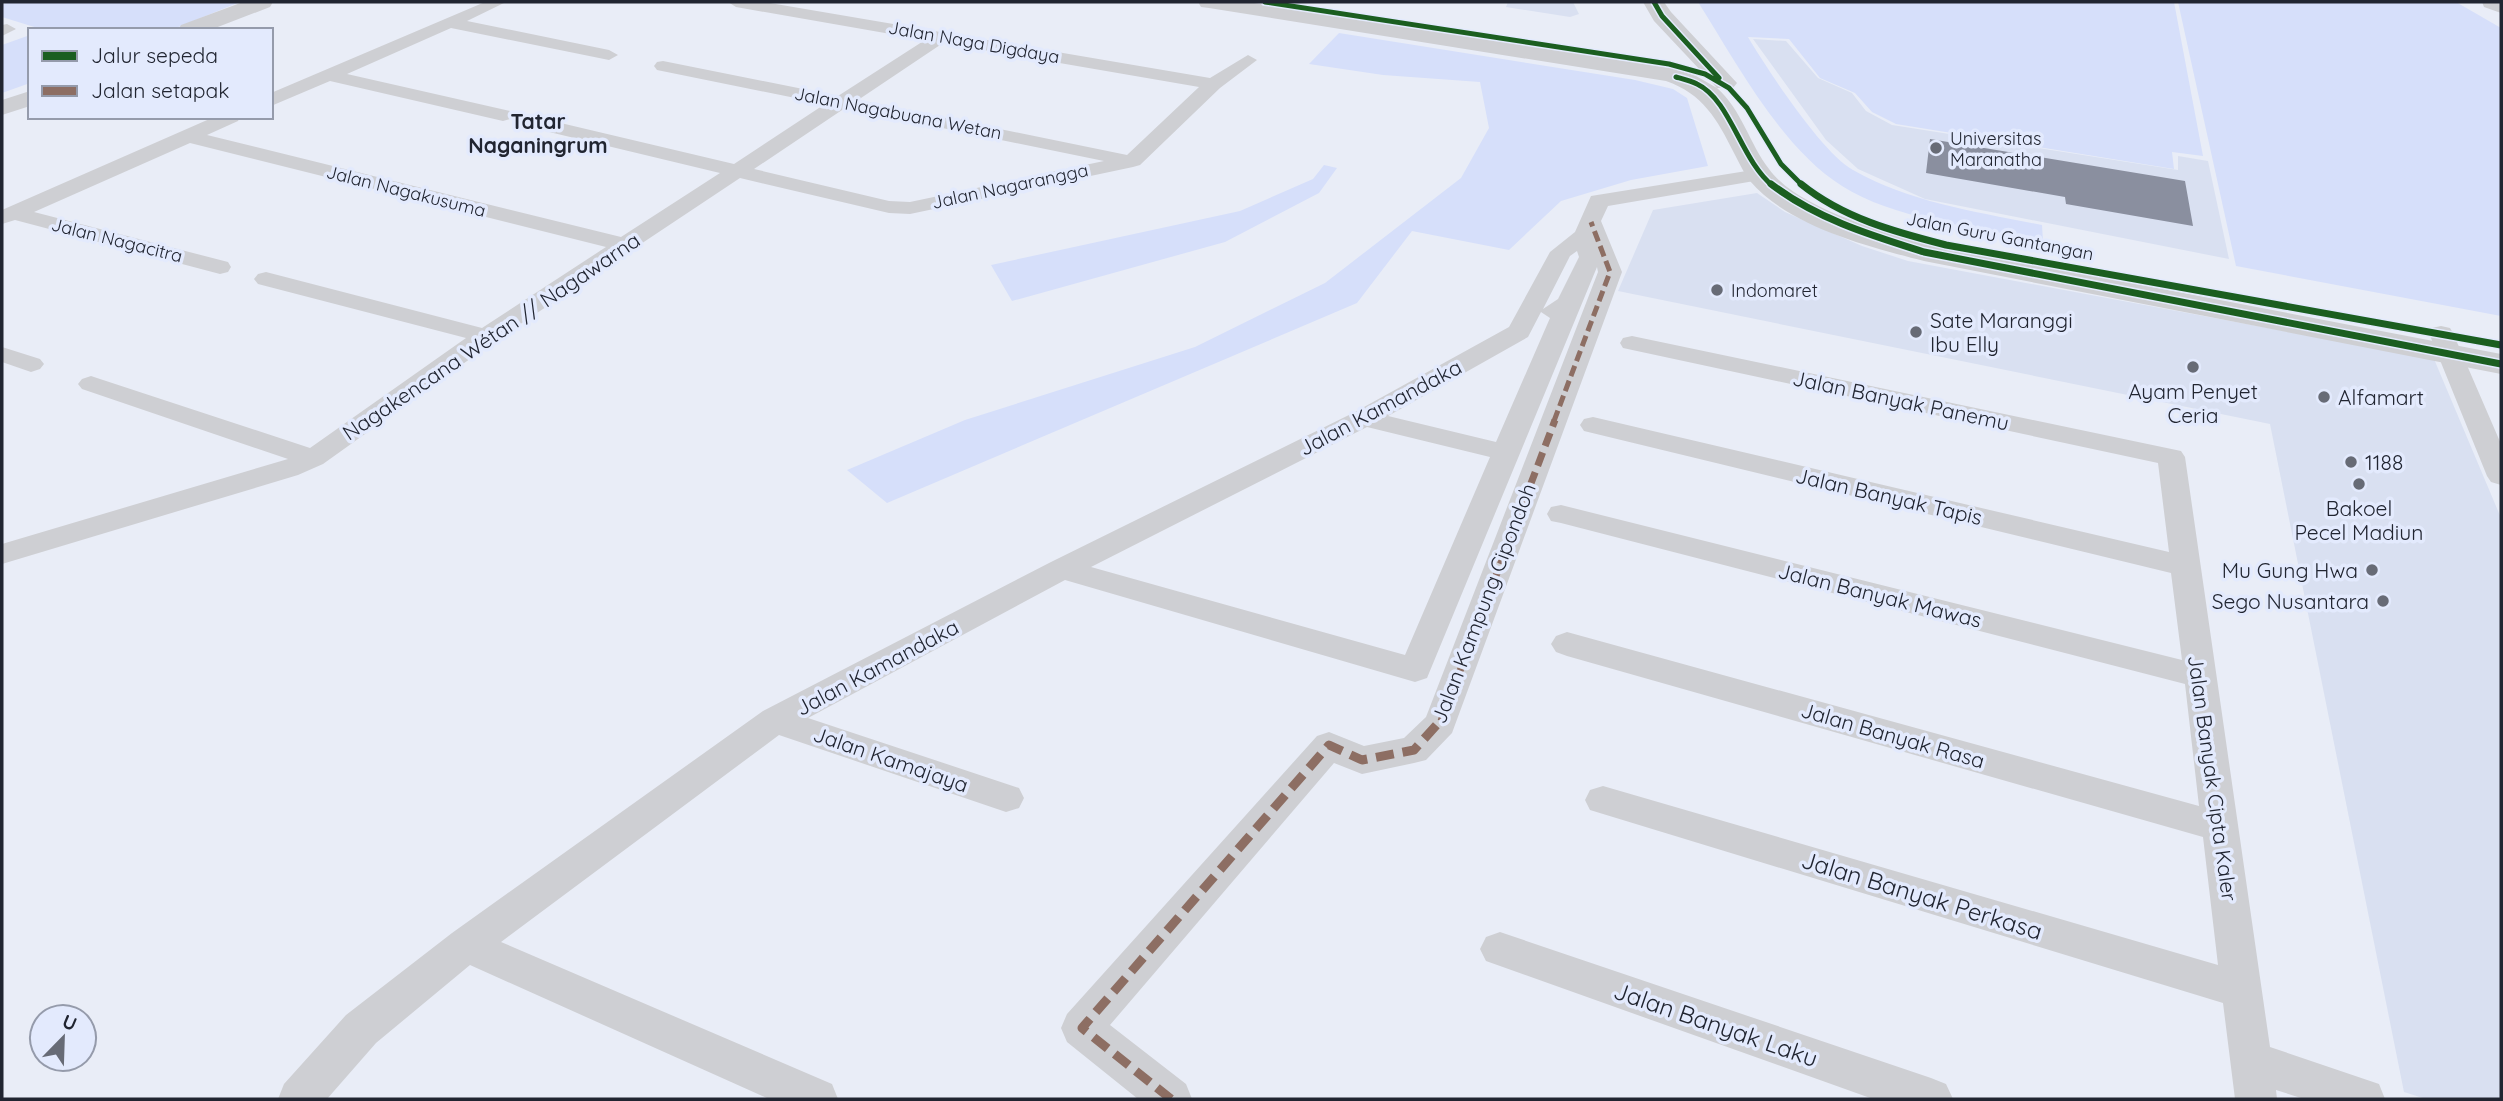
<svg xmlns="http://www.w3.org/2000/svg" width="2503" height="1101" font-family="Quicksand,sans-serif">
<style>
.built{fill:#d9e0f1}
.green{fill:#d6dffa}
.building{fill:#8a8f9f}
.lines{fill:none;stroke-linecap:round;stroke-linejoin:round}
.minor{fill:#cecfd3;fill-rule:evenodd}
.tertiary{fill:#cecfd3;fill-rule:evenodd}
.quiet-far2{stroke:#8d6e63;stroke-width:5;stroke-dasharray:11 5;stroke-linecap:butt}
.quiet-far1{stroke:#8d6e63;stroke-width:7;stroke-dasharray:14 7;stroke-linecap:butt}
.quiet{stroke:#8d6e63;stroke-width:9;stroke-dasharray:18 9;stroke-linecap:butt}
.cycleway-far1-casing{stroke:#e3eafd;stroke-width:8}
.cycleway-casing{stroke:#e3eafd;stroke-width:10}
.cycleway-far1{stroke:#1b5e20;stroke-width:5}
.cycleway{stroke:#1b5e20;stroke-width:7}
.poi-dot{fill:#676b76;stroke:#e3eafd;stroke-width:2.5}
.labels{text-anchor:middle;dominant-baseline:central;stroke-width:7;stroke-linejoin:round;paint-order:stroke}
.far-street-label{font-size:18px;fill:#212531;stroke:#e3eafd}
.far-poi-label{font-size:18px;fill:#212531;stroke:#e3eafd;text-anchor:start}
.far-quarter-label{font-size:21px;font-weight:bold;fill:#212531;stroke:#e3eafd}
.poi-label{font-size:21px;fill:#212531;stroke:#e3eafd;text-anchor:start}
.street-label{font-size:21px;fill:#212531;stroke:#e3eafd}
.near-street-label{font-size:24px;fill:#212531;stroke:#e3eafd}
</style>
<rect width="100%" height="100%" fill="#e9edf7"/>
<!-- built -->
<path class="built" d="M1508 2H1573L1579 14 1570 17 1506 7Z
M1753 39 1786 41 1818 78 1852 93 1866 111 1892 125 2178 170V156L2208 161 2229 259 1925 199 1858 169 1826 140Z
M1757 193 1785 212 1862 246 1908 261 2434 359 2501 518V1099H2426L2404 1092 2270 424 1618 291 1653 210Z"/>
<!-- green -->
<path class="green" d="M12 2H240L171 30H44L2 17V4Z
M1698 2H2174L2203 156 2172 152 2174 169 1896 124 1872 112 1855 93 1820 78 1789 39 1748 37C1767 69 1822 153 1853 170 1912 203 1977 212 2042 225L2043 241C1982 228 1895 220 1842 186 1781 148 1736 62 1698 2Z
M2178 2H2456L2501 28V316L2236 266Z
M1339 33 1635 80 1673 89 1687 98 1708 166 1631 180 1561 201 1509 250 1412 231 1357 303 887 503 847 470 965 420 1195 347 1325 283 1461 178 1489 128 1480 82 1383 75 1309 64Z
M30 35V83L2 93V45Z
M1324 165 1337 168 1319 193 1225 242 1012 301 991 265 1240 211 1313 179Z"/>
<!-- building -->
<path class="building" d="M1930 139 2185 181 2193 226 2066 204 2065 197 1926 173Z"/>
<g class="lines">
<!-- minor -->
<path class="minor" d="M485 2H506L467 21 609 50 618 55 609 60 451 28 347 74 510 111 513 115 510 119 503 121 330 81 271 106V93Z
M728 2H764L1210 78 1248 55 1257 60 1220 88 1140 165 1133 167 910 214 889 213 740 178 495 341 323 464 298 475 2 564V544L288 459 82 389 78 384 82 379 91 376 100 379 310 448 466 338 258 284 254 279 258 274 266 272 482 328 606 247 190 143 34 212 228 262 231 267 228 272 220 274 15 220 2 224V210L214 117H240L238 121 207 135 621 237 720 173 541 130 538 126 541 122 548 120 734 164 825 104 657 70 654 66 657 62 663 61 838 96 925 40 736 7ZM943 43 1199 87 1127 155 858 100ZM845 108 1104 161 910 202 889 201 754 169Z
M7 24 16 29 2 36V25Z
M1759 169 1766 171 1769 175 1766 179 1608 206 1601 221 1622 272 1452 733 1426 760 1414 763 1362 774 1334 763 1110 1025 1186 1084 1192 1099H1138L1067 1042 1061 1028 1067 1014 1317 736 1329 732 1364 746 1404 738 1426 717 1598 272 1597 267 1427 678 1415 682 1065 580 808 718 1019 788 1024 798 1019 808 1006 812 779 735 501 942 832 1084 838 1099H769L470 965 376 1043 327 1099H278L284 1084 346 1015 452 933 763 711 1051 562 1355 412 1509 327 1550 252 1575 232 1591 196ZM1577 251 1579 257 1558 299 1543 309 1570 256ZM1541 312 1550 318 1496 442 1388 416 1528 337ZM1367 427 1490 457 1405 655 1091 567Z
M2441 326 2450 328 2453 333 2501 444V485L2491 482 2487 476 2429 333 2432 328Z
M1632 336 2181 451 2185 457 2270 1047 2379 1084 2385 1099H2304L2276 1090 2277 1099H2235L2223 1003 1590 810 1585 800 1590 790 1603 786 2218 965 2203 837 1567 656 1556 652 1551 644 1556 636 1567 632 2199 806 2185 684 1561 523 1551 521 1547 514 1551 507 1561 505 2182 660 2171 573 1584 431 1580 425 1584 419 1593 417 2169 552 2158 463 1623 348 1620 343 1623 338Z
M2 347 40 359 44 364 40 369 31 372 2 362Z
M1500 932 1931 1078 1946 1084 1953 1099H1873L1486 961 1480 949 1486 937Z"/>
<!-- tertiary -->
<path class="tertiary" d="M243 2H273L270 7 210 30H178L181 25Z
M1198 2H1248L1671 68 1696 76 1717 88 1654 21 1643 2H1664L1671 12 1737 83 1733 88H1717C1742 110 1749 143 1769 169 1798 209 1883 231 1928 244L2501 354V374L1924 261C1869 247 1788 226 1750 181 1743 172 1739 162 1734 153 1717 119 1703 94 1666 81L1209 8 1201 7Z
M2482 2H2501V13L2484 7Z
M30 91V106L2 115V100Z"/>
<!-- quiet-far2 -->
<path class="quiet-far2" d="M1554 421 1610 272 1591 222"/>
<!-- quiet-far1 -->
<path class="quiet-far1" d="M1441 721 1555 420"/>
<!-- quiet -->
<path class="quiet" d="M1171 1099 1082 1028 1329 745 1362 760 1414 750 1442 719"/>
<!-- cycleway-far1 casing -->
<g class="cycleway-far1-casing">
<path id="cycleway-far1" d="M1265 2 1669 64 1705 74 1729 88 1747 108 1781 164 1803 186
M1654 2 1662 16 1719 78
M1676 77C1683 79 1691 81 1697 84 1731 100 1741 161 1773 186"/>
</g>
<!-- cycleway casing -->
<g class="cycleway-casing">
<path id="cycleway" d="M1771 184C1817 219 1870 235 1924 252L2501 364
M1801 184C1843 218 1895 232 1946 245L2501 345"/>
</g>
<!-- cycleway-far1 -->
<use href="#cycleway-far1" class="cycleway-far1"/>
<!-- cycleway -->
<use href="#cycleway" class="cycleway"/>
</g>
<!-- markers -->
<g class="poi-dot">
<circle cx="1936" cy="148" r="7"/>
<circle cx="1717" cy="290" r="7"/>
<circle cx="1916" cy="332" r="7"/>
<circle cx="2193" cy="367" r="7"/>
<circle cx="2324" cy="397" r="7"/>
<circle cx="2351" cy="462" r="7"/>
<circle cx="2359" cy="484" r="7"/>
<circle cx="2372" cy="570" r="7"/>
<circle cx="2383" cy="601" r="7"/>
</g>
<g class="labels">
<!-- far-street labels -->
<g class="far-street-label">
<text transform="translate(974 42) rotate(10)">Jalan Naga Digdaya</text>
<text transform="translate(898 113) rotate(11)">Jalan Nagabuana Wetan</text>
<text transform="translate(1010 186) rotate(-12)">Jalan Nagarangga</text>
<text transform="translate(406 191) rotate(14)">Jalan Nagakusuma</text>
<text transform="translate(2000 236) rotate(11)">Jalan Guru Gantangan</text>
<text transform="translate(117 240) rotate(14)">Jalan Nagacitra</text>
</g>
<!-- far-poi labels -->
<g class="far-poi-label">
<text x="1950" y="138">Universitas<tspan x="1950" dy="21">Maranatha</tspan></text>
<text x="1731" y="290">Indomaret</text>
</g>
<!-- far-quarter labels -->
<g class="far-quarter-label">
<text x="538" y="121">Tatar<tspan x="538" dy="24">Naganingrum</tspan></text>
</g>
<!-- poi labels -->
<g class="poi-label">
<text x="1930" y="320">Sate Maranggi<tspan x="1930" dy="24">Ibu Elly</tspan></text>
<text x="2193" y="391" text-anchor="middle">Ayam Penyet<tspan x="2193" dy="24">Ceria</tspan></text>
<text x="2338" y="397">Alfamart</text>
<text x="2365" y="462">1188</text>
<text x="2359" y="508" text-anchor="middle">Bakoel<tspan x="2359" dy="24">Pecel Madiun</tspan></text>
<text x="2358" y="570" text-anchor="end">Mu Gung Hwa</text>
<text x="2369" y="601" text-anchor="end">Sego Nusantara</text>
</g>
<!-- street labels -->
<g class="street-label">
<text transform="translate(491 336) rotate(-34)">Nagakencana Wétan // Nagawarna</text>
<text transform="translate(1901 400) rotate(12)">Jalan Banyak Panemu</text>
<text transform="translate(1380 407) rotate(-28)">Jalan Kamandaka</text>
<text transform="translate(1889 496) rotate(13)">Jalan Banyak Tapis</text>
<text transform="translate(1880 595) rotate(14)">Jalan Banyak Mawas</text>
<text transform="translate(1483 603) rotate(-69)">Jalan Kampung Cipondoh</text>
<text transform="translate(877 667) rotate(-28)">Jalan Kamandaka</text>
<text transform="translate(1893 735) rotate(16)">Jalan Banyak Rasa</text>
<text transform="translate(891 759) rotate(19)">Jalan Kamajaya</text>
<text transform="translate(2213 778) rotate(82)">Jalan Banyak Cipta Kaler</text>
</g>
<!-- near-street labels -->
<g class="near-street-label">
<text transform="translate(1922 895) rotate(17)">Jalan Banyak Perkasa</text>
<text transform="translate(1716 1024) rotate(19)">Jalan Banyak Laku</text>
</g>
</g>
<!-- border -->
<rect width="2503" height="1101" fill="none" stroke="#212531" stroke-width="7"/>
<!-- legend -->
<rect x="28" y="28" width="245" height="91" fill="#e3eafd" stroke="#959bab" stroke-width="2"/>
<rect x="42" y="51" width="35" height="10" fill="#1b5e20" stroke="#959bab" stroke-width="2"/>
<text x="91" y="63" font-size="21" fill="#212531">Jalur sepeda</text>
<rect x="42" y="86" width="35" height="10" fill="#8d6e63" stroke="#959bab" stroke-width="2"/>
<text x="91" y="98" font-size="21" fill="#212531">Jalan setapak</text>
<!-- north arrow -->
<g transform="translate(63 1038) rotate(23)"><circle r="33" fill="#e3eafd" stroke="#959bab" stroke-width="2"/>
<path d="M0-5L12 26L0 18L-12 26Z" fill="#676b76"/>
<text y="-10" font-size="19" font-weight="bold" text-anchor="middle" fill="#212531">U</text>
</g>
</svg>
